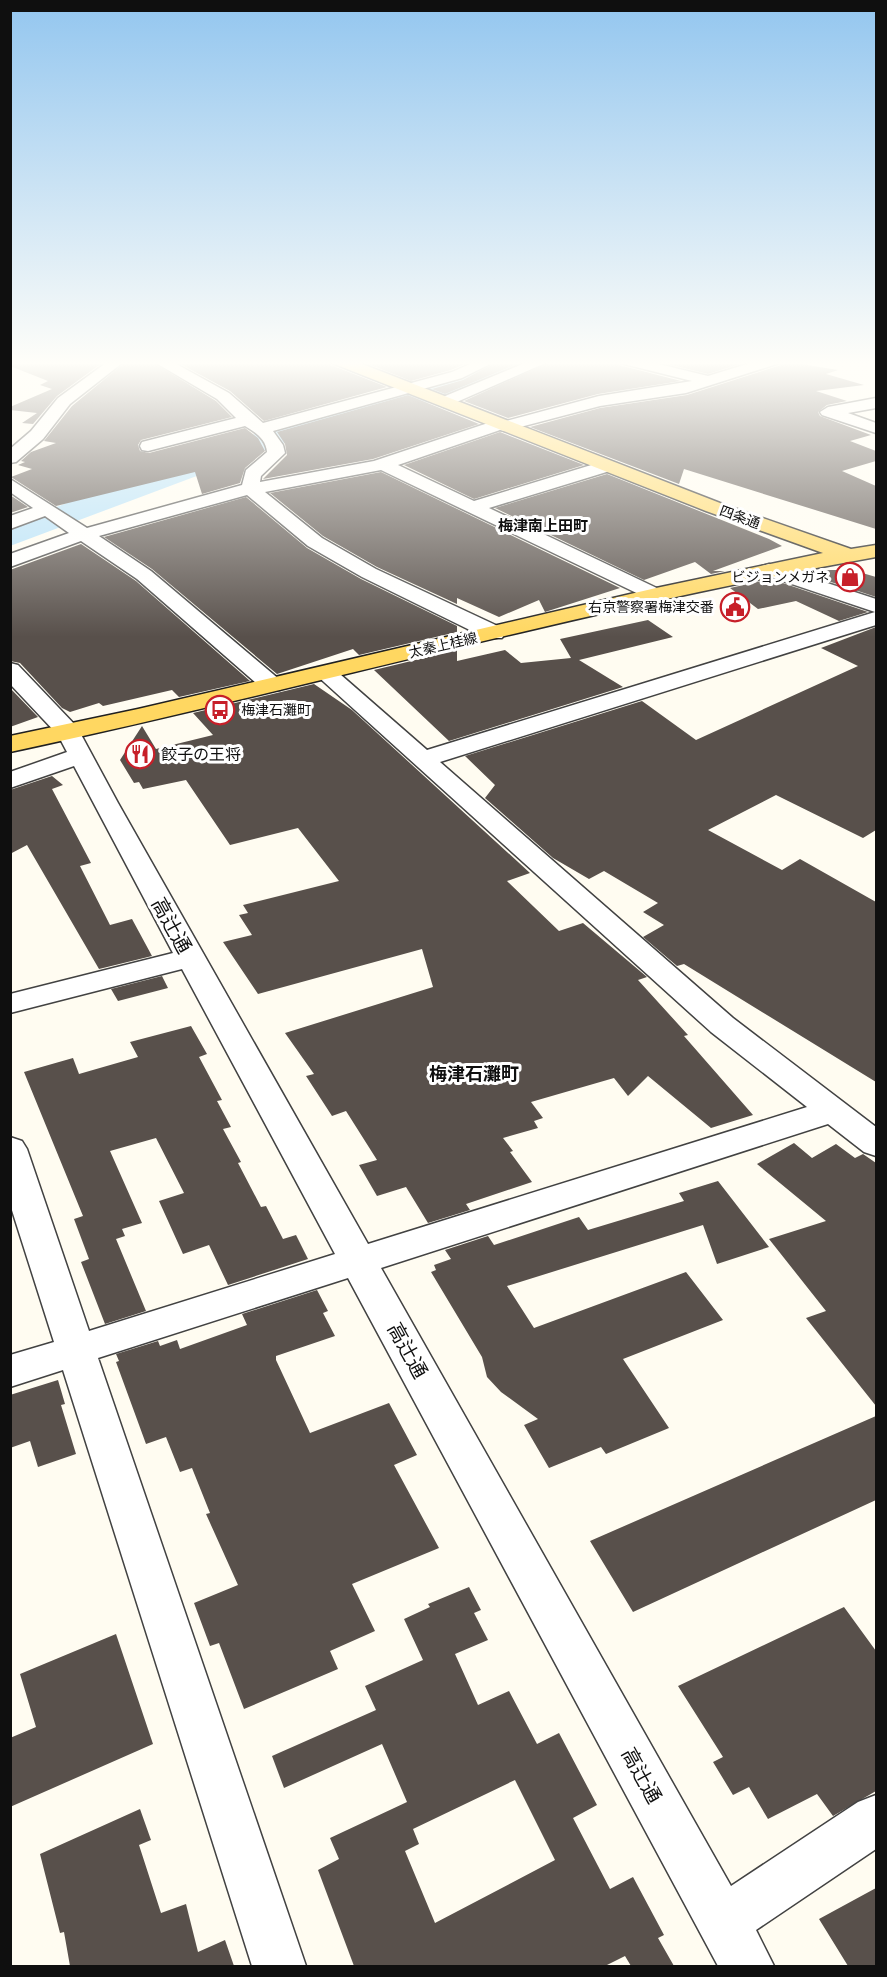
<svg xmlns="http://www.w3.org/2000/svg" width="887" height="1977" font-family="Merriweather,'Noto Sans JP',serif">
<style>
.lines{fill:none;stroke-linecap:round;stroke-linejoin:round}
.river{fill:#b3e0f9;fill-rule:evenodd}
.building{fill:#58504b;fill-rule:evenodd}
.minor-casing{stroke:#424242;stroke-width:3}
.major-casing{stroke:#202020;stroke-width:3}
.minor{fill:#fff;fill-rule:evenodd}
.major{fill:#ffd761;fill-rule:evenodd}
.labels{text-anchor:middle;dominant-baseline:central;stroke-width:6;stroke-linejoin:round;paint-order:stroke}
.far-street-label{font-size:14px;fill:#0f0f0f;stroke:#fff}
.far-poi-label{font-size:14px;fill:#0f0f0f;stroke:#fff;text-anchor:end}
.far-neighbourhood-label{font-size:15px;font-weight:bold;fill:#0f0f0f;stroke:#fff}
.poi-label{font-size:16px;fill:#0f0f0f;stroke:#fff;text-anchor:start}
.neighbourhood-label{font-size:18px;font-weight:bold;fill:#0f0f0f;stroke:#fff}
.near-street-label{font-size:20px;fill:#0f0f0f;stroke:#fff}
</style>
<rect width="100%" height="100%" fill="#fffcf1"/>
<g class="lines">
<!-- river -->
<path class="river" d="M497 360H534L531 366 454 395 290 441 10 546V524L268 429 434 383Z"/>
</g>
<!-- building -->
<path class="building" d="M10 360H106L57 396 33 424 22 423 37 413 10 410V407L52 389 40 385 48 381 10 366Z
M128 360H149L216 401 232 417 141 440 138 445 140 451 149 453 245 428 258 438 265 451 245 468 240 483 202 494 195 472 56 506 11 477 32 469 18 465 25 462 21 461 31 452 56 443 44 441 72 406Z
M173 360H328L331 365 387 387 264 421 230 391Z
M358 360H474L451 370 411 381Z
M500 360H527L445 394 432 389 463 380Z
M554 360H616L619 365 681 381 598 394 508 418 464 401Z
M651 360H753L708 374Z
M784 361 838 370 826 374 864 385 816 391 847 401 827 405 818 412 820 416 871 435 850 441 876 451V461L842 471 876 486V529L684 469 679 484 530 427 600 408 687 395 781 365Z
M408 395 479 424 373 459 263 479 287 455 285 444 277 432Z
M500 432 584 465 474 499 404 465Z
M381 472 620 588 545 612 539 600 499 617 457 598V604L377 567 323 536 270 493Z
M607 474 769 539 782 546 713 571H725L711 574 695 562 644 580 495 508Z
M10 495 28 507 10 513Z
M246 497 307 548 361 579 457 626V632L359 655 353 649 277 674 152 569 104 537Z
M81 544 136 581 250 681 179 697 172 690 103 706 99 703 70 712 62 708 20 663 10 661V570Z
M820 570H852L876 577V597L804 573Z
M771 579 868 612 839 621 796 601 758 609 730 588Z
M648 620 673 637 579 660 623 687 449 741 374 670 457 650V661L505 650 521 663 571 658 560 639Z
M876 627V830L863 838 776 795 708 830 782 870 800 859 876 902V1082L684 964 677 966 643 937 664 925 643 912 658 903 604 871 589 879 553 858 485 798 495 785 465 756 642 701 696 740 858 666 821 648Z
M314 684 352 710 530 873 507 881 559 931 583 923 647 977 638 980 688 1035 684 1036 753 1115 711 1128 648 1076 628 1096 614 1078 531 1102 543 1118 534 1121 538 1128 503 1138 513 1151 510 1152 532 1182 466 1204 470 1210 428 1223 406 1187 377 1196 359 1165 377 1160 346 1111 332 1116 306 1076 314 1074 285 1033 433 987 422 949 258 994 223 942 252 935 239 915 248 913 243 905 339 881 298 828 230 845 186 780 143 789 139 782 134 783 120 760 142 726 156 749 213 735 193 713Z
M10 688 38 717 10 727Z
M52 776 63 785 52 789 91 863 80 866 110 925 132 919 152 956 99 969 27 845 10 854V790Z
M162 976 168 988 118 1001 111 989Z
M191 1026 207 1054 199 1057 222 1100 217 1101 231 1127 223 1129 241 1162 238 1163 261 1207 266 1206 283 1239 296 1235 308 1259 228 1285 209 1245 183 1254 159 1201 184 1193 156 1138 110 1151 142 1223 122 1229 125 1236 116 1239 146 1311 105 1324 81 1262 89 1259 74 1219 83 1216 24 1072 73 1058 79 1074 138 1057 130 1042Z
M794 1143 812 1158 836 1144 855 1158 863 1154 876 1163V1406L806 1318 826 1311 769 1239 826 1221 757 1164Z
M718 1181 769 1247 717 1264 703 1225 507 1286 534 1328 686 1272 723 1320 623 1359 669 1428 606 1454 601 1447 549 1468 524 1425 538 1419 501 1392 487 1377 482 1357 431 1272 436 1270 434 1265 451 1259 445 1250 488 1236 494 1245 579 1217 588 1230 684 1201 679 1193Z
M317 1290 328 1311 323 1313 335 1336 276 1356V1360L310 1433 389 1403 417 1455 394 1465 439 1548 352 1584 375 1631 330 1651 338 1669 244 1709 219 1643 210 1646 194 1603 238 1585 206 1514 210 1513 192 1468 180 1472 166 1437 146 1444 116 1362 119 1361 116 1354 158 1341 160 1346 177 1340 180 1349 247 1325 242 1314Z
M58 1380 65 1404 61 1405 76 1454 38 1467 30 1441 10 1448V1395Z
M876 1416V1500L633 1612 590 1541Z
M469 1587 481 1610 474 1613 488 1640 455 1654 478 1705 509 1691 537 1744 559 1733 597 1805 573 1818 610 1889 633 1877 664 1935 658 1938 674 1966H631L625 1956 605 1966H354L318 1870 339 1859 330 1838 407 1802 382 1744 284 1788 272 1756 376 1710 365 1686 423 1660 404 1619 430 1607 428 1604ZM515 1780 555 1860 435 1923 405 1851 419 1844 413 1829Z
M844 1607 876 1651V1791L833 1816 817 1794 768 1819 749 1787 733 1795 713 1762 723 1757 678 1686Z
M116 1634 153 1744 10 1807V1738L36 1727 20 1674Z
M140 1809 151 1840 139 1845 161 1913 186 1904 198 1952 225 1940 234 1966H70L64 1932 60 1933 40 1854Z
M876 1888V1966H848L819 1919Z"/>
<g class="lines">
<!-- minor casing -->
<g class="minor-casing">
<path id="minor" d="M110 360H126L70 404 43 439 16 462 10 463V449L31 431 58 398Z
M151 360H169L229 393 263 423 452 372 479 360H498L462 378 273 431 283 445 285 453 261 476 260 482 374 461 500 419 506 421 599 396 692 381 620 363 618 360H642L708 376 760 360H782L780 363 686 393 600 406 505 431 500 430 398 465 474 501 601 462H613L616 466 613 470 489 508 663 591 666 595 663 599H649L381 470 265 492 322 538 376 569 502 628 505 633 502 638H486L362 577 308 546 247 495 99 536 151 571 280 680 283 685 280 690H264L137 579 81 541 10 567V554L69 533 45 516 10 529V516L33 508 10 492V479L87 528 242 485 246 470 267 452C266 439 255 432 245 426L148 451 142 450 140 446 142 442 236 418 217 399Z
M532 360H552L450 405 444 407 436 402 438 399Z
M876 398V408L848 413 876 423V433L822 415 820 412 828 407Z
M769 564 876 599V625L440 762 733 1018 876 1127V1156L864 1152 828 1124 381 1268 731 1886 858 1802 876 1795V1849L756 1930 774 1966H718L348 1278 98 1358 306 1966H252L63 1370 10 1387V1355L54 1342 10 1204V1137L22 1141 27 1149 89 1331 335 1254 182 969 10 1013V994L173 953 74 766 10 788V772L67 752 58 735 10 684V663L18 665 77 727 118 803 368 1244 807 1107 711 1032 314 673 317 668H333L427 750 875 612 762 574 759 570 762 566Z"/>
</g>
<!-- major casing -->
<g class="major-casing">
<path id="major" d="M330 360H352L720 503 851 549 876 545V557C585 609 300 690 10 752V736L138 709 656 588 823 553 706 511 332 363Z"/>
</g>
<!-- minor -->
<use href="#minor" class="minor"/>
<!-- major -->
<use href="#major" class="major"/>
</g>
<!-- sky -->
<linearGradient id="sky" x2="0" y2="1"><stop stop-color="#93c6ef"/><stop offset="0.57" stop-color="#fffef9"/><stop offset="1" stop-color="#fffef9" stop-opacity="0"/></linearGradient>
<rect width="887" height="637" fill="url(#sky)"/>
<!-- icons -->
<defs>
<g id="shop-ring" transform="scale(1.5)"><circle r="9.5" fill="#fff" stroke="#c71f29" stroke-width="1.5"/><path d="M-5-2.5h2.3a2.7 3.5 0 0 1 5.4 0H5L5.5 6h-11ZM-1.5-2.5h3a1.5 2.3 0 0 0-3 0Z" fill="#c71f29"/></g>
<g id="civic-ring" transform="scale(1.5)"><circle r="9.5" fill="#fff" stroke="#c71f29" stroke-width="1.5"/><path d="M-.6-6.5H3V-4.5H.6V-3L4-1V1h2V6H-6V1h2V-1L-.6-3ZM-1.2 2.5V6h2.4V2.5Z" fill="#c71f29"/></g>
<g id="bus-ring" transform="scale(1.5)"><circle r="9.5" fill="#fff" stroke="#c71f29" stroke-width="1.5"/><path d="M-5-6H5V4H4V6H2V4H-2V6H-4V4H-5ZM-3.5-4V0h7V-4ZM-3.5 1.2v1.5H-2V1.2ZM2 1.2v1.5H3.5V1.2Z" fill="#c71f29"/></g>
<g id="restaurant-ring" transform="scale(1.5)"><circle r="9.5" fill="#fff" stroke="#c71f29" stroke-width="1.5"/><path d="M-5-6h1v4h1v-4h1v4h1v-4h1v5L-1.5 .5V6h-2V.5L-5-1ZM5-6V6H3V1.5H1.5Q1.5-4 5-6Z" fill="#c71f29"/></g>
</defs>
<g fill-rule="evenodd">
<use href="#shop-ring" x="850" y="577"/>
<use href="#civic-ring" x="735" y="607"/>
<use href="#bus-ring" x="220" y="710"/>
<use href="#restaurant-ring" x="140" y="754"/>
</g>
<g class="labels">
<!-- far-street labels -->
<g class="far-street-label">
<text transform="translate(740 517) rotate(20)">四条通</text>
<text transform="translate(443 645) rotate(-13)">太秦上桂線</text>
</g>
<!-- far-poi labels -->
<g class="far-poi-label">
<text x="829" y="577">ビジョンメガネ</text>
<text x="714" y="607">右京警察署梅津交番</text>
<text x="241" y="710" text-anchor="start">梅津石灘町</text>
</g>
<!-- far-neighbourhood labels -->
<g class="far-neighbourhood-label">
<text x="543" y="525">梅津南上田町</text>
</g>
<!-- poi labels -->
<g class="poi-label">
<text x="161" y="754">餃子の王将</text>
</g>
<!-- neighbourhood labels -->
<g class="neighbourhood-label">
<text x="474" y="1073">梅津石灘町</text>
</g>
<!-- near-street labels -->
<g class="near-street-label">
<text transform="translate(172 925) rotate(61)">高辻通</text>
<text transform="translate(408 1350) rotate(61)">高辻通</text>
<text transform="translate(642 1775) rotate(61)">高辻通</text>
</g>
</g>
<!-- border -->
<rect width="887" height="1977" fill="none" stroke="#0f0f0f" stroke-width="24"/>
</svg>
